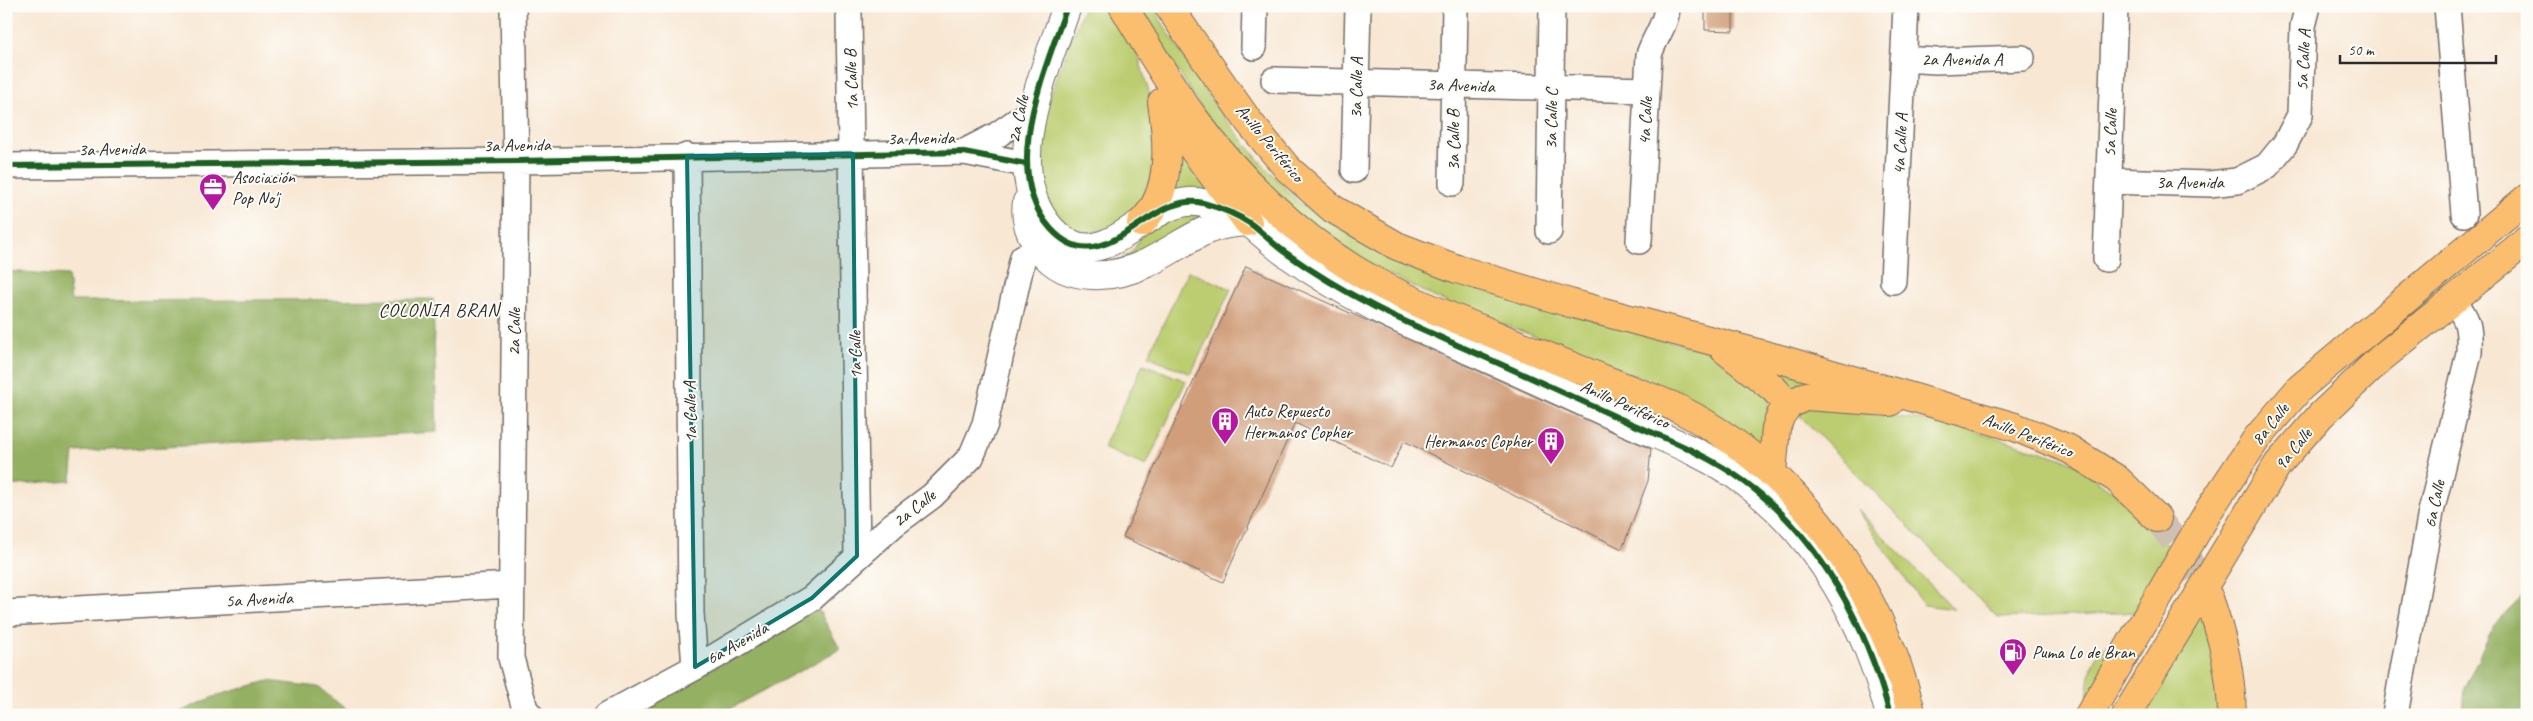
<svg xmlns="http://www.w3.org/2000/svg" width="2533" height="721" font-family="Caveat,sans-serif">
<style>
.green{fill:#bbcd70;stroke:#737c4e}
.forest{fill:#94b062;stroke:#606e46}
.building{fill:#d09e7a}
.lines{fill:none;stroke-linecap:round;stroke-linejoin:round}
.trunk-tunnel{stroke:#cfc1b1;stroke-width:28;stroke-dasharray:28 14;stroke-linecap:butt}
.minor-casing{stroke:#736d66;stroke-width:28}
.tertiary-casing{stroke:#736d66;stroke-width:30}
.primary-casing{stroke:#736d66;stroke-width:30}
.trunk-casing{stroke:#736d66;stroke-width:30}
.minor{stroke:#fff;stroke-width:25}
.tertiary{stroke:#fff;stroke-width:28}
.primary{stroke:#fbbd6e;stroke-width:28}
.trunk{stroke:#fbbd6e;stroke-width:28}
.cycleway-casing{stroke:#fdfcf7;stroke-width:9}
.cycleway{stroke:#1b5e20;stroke-width:6}
.marked{fill:#0f766e;fill-opacity:0.2;stroke:#0f766e;stroke-width:4;stroke-linejoin:round}
.labels{text-anchor:middle;dominant-baseline:central;stroke-width:4;stroke-linejoin:round;paint-order:stroke}
.street-label{font-size:18px;fill:#2b2b2b;stroke:#fdfcf7}
.poi-label{font-size:18px;fill:#2b2b2b;stroke:#fdfcf7;text-anchor:start}
.neighbourhood-label{font-size:19px;letter-spacing:1px;fill:#2b2b2b;stroke:#fdfcf7}
</style>
<rect width="100%" height="100%" fill="#fdfcf7"/>
<filter id="ink" filterUnits="userSpaceOnUse"><feTurbulence type="fractalNoise" baseFrequency=".02" numOctaves="2"/><feDisplacementMap in="SourceGraphic" scale="10" xChannelSelector="R" yChannelSelector="G"/><feConvolveMatrix kernelMatrix="1 2 1 2 8 2 1 2 1" color-interpolation-filters="sRGB"/></filter>
<filter id="wash" filterUnits="userSpaceOnUse"><feTurbulence type="fractalNoise" baseFrequency=".0096" numOctaves="4" result="noise"/><feDisplacementMap in="SourceGraphic" scale="20" xChannelSelector="R" yChannelSelector="G"/><feGaussianBlur stdDeviation="1.12" result="paint"/><feColorMatrix in="noise" values="0 0 0 0 0 0 0 0 0 0 0 0 0 0 0 0 0 1.4 0 .05"/><feComposite in="paint" operator="in"/></filter>
<g filter="url(#wash)">
<rect width="100%" height="100%" fill="#f8e7d3"/>
<!-- green -->
<path class="green" d="M1084 6H1104L1138 55 1152 103 1153 166 1148 192 1135 211 1113 229 1083 234 1062 225 1051 208 1042 181 1040 147 1043 115Z
M1137 6H1152L1209 98 1257 158 1298 202 1374 250 1482 290 1710 352 1770 398 1764 437 1759 447 1680 393 1436 298 1366 263 1290 211 1248 167 1202 109Z
M1175 131 1219 197H1167Z
M1178 213 1220 217 1120 261 1133 251 1143 234Z
M1188 271 1231 289 1191 374 1148 356Z
M1757 363 1846 390 1789 388Z
M1143 364 1186 381 1146 466 1103 448Z
M1804 406 1950 423 2070 461 2144 514 2173 554 2140 612 1998 618 1800 416Z
M1854 506 1954 609 1924 605Z
M2199 614 2212 635 2222 715H2140Z
M2127 638 2087 699C2091 667 2090 646 2127 638Z"/>
<!-- forest -->
<path class="forest" d="M6 271 68 275 71 301 433 299 437 432 74 452 71 481 6 486Z
M2527 592V715H2462L2464 689 2494 625Z
M811 596 840 649 719 715H622Z
M268 681 318 687 353 715H173L218 695Z"/>
<g id="blocks">
<!-- building -->
<path class="building" d="M1705 6H1733V31L1705 30Z
M1246 266 1651 449 1648 481 1622 549 1404 441 1391 468 1295 423 1223 582 1123 537Z"/>
</g>
</g>
<g filter="url(#ink)">
<use href="#blocks" fill-opacity="0" stroke="#736d66" stroke-width="1"/>
<g class="lines">
<!-- trunk-tunnel -->
<path class="trunk-tunnel" d="M2157 518 2187 558 2209 598"/>
<!-- minor casing -->
<g class="minor-casing">
<path id="minor" d="M513 6 516 161 511 658 525 709 530 715
M847 6 849 14 857 556
M2447 6 2464 214
M1254 47 1255 6
M1903 59 1936 61 2022 58
M1274 80 1647 90
M964 152 997 135 1034 109
M687 156 691 613 695 667
M6 166 516 161 964 152 1026 164
M1354 170 1358 6
M2109 181 2209 184 2237 181 2267 166 2285 144 2300 115 2303 26 2308 6
M1452 183 1455 6
M1549 231 1552 6
M1639 241 1649 55C1654 38 1667 24 1667 6
M2106 259 2115 6
M1893 281 1906 6
M6 613 511 585
M607 715 716 656 812 598 893 525 932 496 971 457 985 424 1023 257
M2395 715 2431 512 2469 353C2470 328 2469 319 2452 299"/>
</g>
<!-- tertiary casing -->
<g class="tertiary-casing">
<path id="tertiary" d="M1067 6C1046 70 998 170 1051 229 1104 287 1149 189 1203 203 1218 207 1238 215 1251 224 1263 233 1273 244 1286 253 1314 273 1344 291 1375 307 1402 321 1430 332 1457 345 1513 369 1568 395 1623 420 1664 438 1709 455 1745 482 1820 537 1867 626 1890 715
M1027 202C1024 220 1031 237 1042 251 1067 283 1114 279 1147 263 1168 253 1186 239 1207 230 1220 224 1234 223 1248 222"/>
</g>
<!-- primary casing -->
<g class="primary-casing">
<path id="primary" d="M2089 715 2211 507 2257 438 2301 387 2527 198
M2126 715 2278 464 2321 415 2380 359 2527 240"/>
</g>
<!-- trunk casing -->
<g class="trunk-casing">
<path id="trunk" d="M1123 6C1146 44 1168 83 1194 118 1237 177 1294 232 1355 270 1396 295 1441 313 1486 331 1528 349 1571 366 1614 383 1636 392 1660 400 1681 410 1799 470 1881 588 1912 715
M1168 6 1249 122 1288 169 1333 209 1397 246 1457 269 1570 303 1780 359 2015 427 2069 449 2117 479 2157 518
M1173 106 1193 149 1248 222
M1141 223C1173 193 1168 142 1162 102
M1724 349 1773 388 1789 405
M1772 474 1776 428 1781 415 1789 405 1806 396 1890 402
M2209 598C2223 638 2231 672 2232 715"/>
</g>
<!-- minor -->
<use href="#minor" class="minor"/>
<!-- tertiary -->
<use href="#tertiary" class="tertiary"/>
<!-- primary -->
<use href="#primary" class="primary"/>
<!-- trunk -->
<use href="#trunk" class="trunk"/>
<!-- cycleway casing -->
<g class="cycleway-casing">
<path id="cycleway" d="M1067 6C1046 70 998 170 1051 229 1104 287 1149 189 1203 203 1218 207 1238 215 1251 224 1263 233 1273 244 1286 253 1314 273 1344 291 1375 307 1402 321 1430 332 1457 345 1513 369 1568 395 1623 420 1664 438 1709 455 1745 482 1820 537 1867 626 1890 715
M6 166 516 161 964 152 1026 164"/>
</g>
<!-- cycleway -->
<use href="#cycleway" class="cycleway"/>
</g>
</g>
<!-- marked area -->
<path class="marked" d="M853 154 857 556 812 598 695 667 687 156Z"/>
<!-- icons -->
<defs>
<g id="office-pin" transform="scale(1.4375)"><path d="M0 17L-7.5 6A9.5 9.5 0 1 1 7.5 6Z" fill="#b5179e" stroke="#fdfcf7"/><path d="M-6-3h4V-5.5h4V-3h4V5H-6ZM-1-4.5V-3h2v-1.5ZM-6 0V1H6V0Z" fill="#fff"/></g>
<g id="building-pin" transform="scale(1.4375)"><path d="M0 17L-7.5 6A9.5 9.5 0 1 1 7.5 6Z" fill="#b5179e" stroke="#fdfcf7"/><path d="M-4-6H4V6H1V3H-1V6H-4ZM-2.5-4.3h1.7v1.8h-1.7ZM.8-4.3h1.7v1.8H.8ZM-2.5-1h1.7V.8h-1.7ZM.8-1h1.7V.8H.8Z" fill="#fff"/></g>
<g id="fuel-pin" transform="scale(1.4375)"><path d="M0 17L-7.5 6A9.5 9.5 0 1 1 7.5 6Z" fill="#b5179e" stroke="#fdfcf7"/><path d="M-5.5-6h7V0h2V4h1.3V-2.5L3-4.5l.8-.8L6-3V5H2.5V1h-1V6h-7ZM-4.2-4.7v3.2H.2V-4.7Z" fill="#fff"/></g>
</defs>
<g fill-rule="evenodd">
<use href="#office-pin" x="213" y="187"/>
<use href="#building-pin" x="1225" y="421"/>
<use href="#building-pin" x="1551" y="441"/>
<use href="#fuel-pin" x="2013" y="652"/>
</g>
<g class="labels">
<!-- street labels -->
<g class="street-label">
<text x="1962" y="59">2a Avenida A</text>
<text transform="translate(2303 60) rotate(-87)">5a Calle A</text>
<text transform="translate(851 80) rotate(-92)">1a Calle B</text>
<text transform="translate(1461 85) rotate(2)">3a Avenida</text>
<text transform="translate(1356 88) rotate(-89)">3a Calle A</text>
<text transform="translate(1018 119) rotate(-78)">2a Calle</text>
<text transform="translate(1551 119) rotate(-89)">3a Calle C</text>
<text transform="translate(1645 121) rotate(-87)">4a Calle</text>
<text transform="translate(2110 133) rotate(-88)">5a Calle</text>
<text transform="translate(921 138) rotate(-1)">3a Avenida</text>
<text transform="translate(1453 140) rotate(-90)">3a Calle B</text>
<text transform="translate(1270 143) rotate(50)">Anillo Periférico</text>
<text transform="translate(1900 144) rotate(-87)">4a Calle A</text>
<text transform="translate(517 145) rotate(-1)">3a Avenida</text>
<text transform="translate(112 149) rotate(-1)">3a Avenida</text>
<text x="2190" y="182">3a Avenida</text>
<text transform="translate(514 332) rotate(-89)">2a Calle</text>
<text transform="translate(855 355) rotate(-91)">1a Calle</text>
<text transform="translate(1625 404) rotate(24)">Anillo Periférico</text>
<text transform="translate(690 412) rotate(-91)">1a Calle A</text>
<text transform="translate(2270 424) rotate(-51)">8a Calle</text>
<text transform="translate(2028 435) rotate(21)">Anillo Periférico</text>
<text transform="translate(2293 449) rotate(-51)">9a Calle</text>
<text transform="translate(2434 504) rotate(-78)">6a Calle</text>
<text transform="translate(914 508) rotate(-38)">2a Calle</text>
<text transform="translate(259 599) rotate(-3)">5a Avenida</text>
<text transform="translate(737 643) rotate(-30)">6a Avenida</text>
</g>
<!-- poi labels -->
<g class="poi-label">
<text x="232" y="177">Asociación<tspan x="232" dy="21">Pop No'j</tspan></text>
<text x="1244" y="411">Auto Repuesto<tspan x="1244" dy="21">Hermanos Copher</tspan></text>
<text x="1532" y="441" text-anchor="end">Hermanos Copher</text>
<text x="2032" y="652">Puma Lo de Bran</text>
</g>
<!-- neighbourhood labels -->
<g class="neighbourhood-label">
<text x="439" y="310">COLONIA BRAN</text>
</g>
</g>
<!-- margin -->
<rect width="2533" height="721" fill="none" stroke="#fdfcf7" stroke-width="25"/>
<!-- scale -->
<path d="M2340 55v8h156v-8" fill="none" stroke="#2b2b2b" stroke-width="2.5"/>
<text x="2348" y="55" font-size="15" fill="#2b2b2b" stroke="#fdfcf7" stroke-width="4" paint-order="stroke">50 m</text>
</svg>
